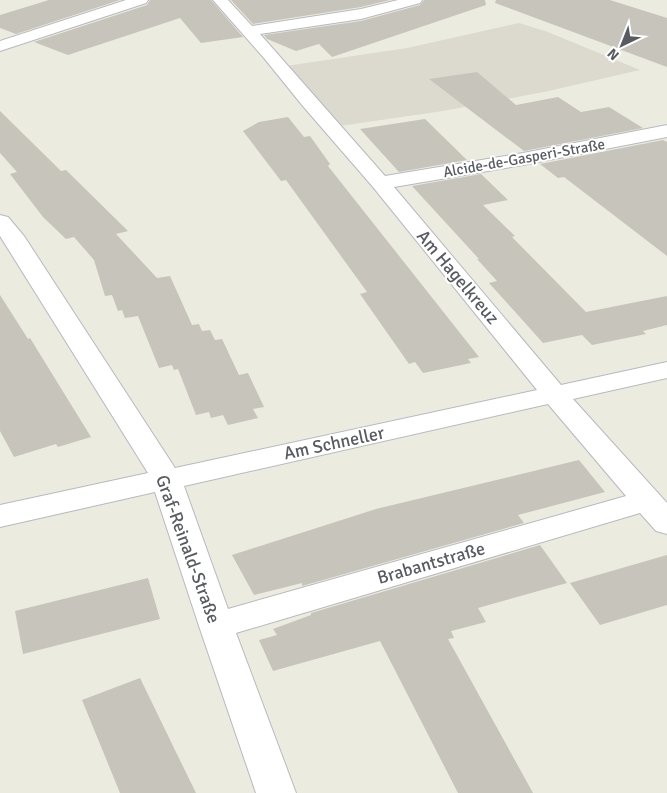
<svg xmlns="http://www.w3.org/2000/svg" width="667" height="793" font-family="Signika,sans-serif">
<style>
.education{fill:#dcdace}
.building{fill:#c7c4bc}
.lines{fill:none;stroke-linecap:round;stroke-linejoin:round}
.minor-casing{stroke:#b7b9bf;stroke-width:2}
.minor{fill:#fff;fill-rule:evenodd}
.labels{text-anchor:middle;dominant-baseline:central;stroke-width:4;stroke-linejoin:round;paint-order:stroke}
.far-street-label{font-size:15px;fill:#585b61;stroke:#fff}
.street-label{font-size:18px;fill:#585b61;stroke:#fff}
</style>
<rect width="100%" height="100%" fill="#ecebdf"/>
<!-- education -->
<path class="education" d="M519 23 548 32 640 70 544 92 443 111 340 126 286 66 407 48Z"/>
<!-- building -->
<path class="building" d="M49 0H120L16 34 0 28V15Z
M150 0H211L243 37 201 43 180 18 68 55 34 42 147 5Z
M231 0H390L361 7 253 24Z
M424 0H485L486 5 332 57 319 44 296 51 267 39 264 35 361 21 420 5Z
M496 0H610L667 18V67L495 3Z
M477 72 516 105 558 97 581 112 609 107 643 128 524 151 429 79Z
M0 111 61 171 66 170 128 231 116 234 157 278 170 276 192 325 199 324 202 331 210 330 215 340 222 339 239 375 248 373 264 407 253 409 258 418 228 425 223 415 211 418 209 412 196 415 178 369 174 370 172 365 159 368 138 316 125 318 122 310 118 311 112 295 105 296 94 260 74 237 66 239 43 217 10 174 17 172 0 153Z
M288 117 304 137 310 136 330 164 328 166 479 357 468 359 471 363 423 373 415 362 409 364 360 294 367 292 286 180 281 181 243 131 259 122Z
M425 119 467 160 399 172 360 129Z
M663 140 667 142V256L564 177 558 178 540 164Z
M481 174 508 200 483 205 515 236 512 237 586 312 667 296V325L643 331 646 334 592 345 582 335 543 343 489 283 497 281 477 259H479L412 186Z
M0 295 28 339 30 338 91 437 58 447 56 444 14 457 0 431Z
M579 460 605 492 518 515 524 523 302 586V583L254 595 232 555 376 509Z
M540 545 567 583 478 608 486 622 451 631 454 638 448 639 533 793H458L380 641 273 671 259 640 277 635 273 629 311 615V613Z
M667 555V605L600 625 570 583Z
M148 578 160 619 23 654 15 611Z
M140 678 174 748 196 793H120L82 700Z"/>
<g class="lines">
<!-- minor casing -->
<g class="minor-casing">
<path id="minor" d="M126 0H148L146 3 0 51V41Z
M213 0H228L252 26 361 9 398 0H422L420 3 361 19 260 34 385 176 523 153 667 125V137L523 165 394 187 561 385 667 362V378L573 399 667 503V534L656 531 640 513 236 633 296 793H256L199 626 155 492 0 527V505L148 473 0 236V215L8 217 24 236 175 468 537 390 373 187 302 105 264 58ZM548 404 626 496 228 609 184 486Z"/>
</g>
<!-- minor -->
<use href="#minor" class="minor"/>
</g>
<g class="labels">
<!-- far-street labels -->
<g class="far-street-label">
<text transform="translate(524 158) rotate(-10)">Alcide-de-Gasperi-Straße</text>
</g>
<!-- street labels -->
<g class="street-label">
<text transform="translate(458 277) rotate(50)">Am Hagelkreuz</text>
<text transform="translate(334 443) rotate(-12)">Am Schneller</text>
<text transform="translate(188 549) rotate(70)">Graf-Reinald-Straße</text>
<text transform="translate(431 563) rotate(-16)">Brabantstraße</text>
</g>
</g>
<!-- north arrow -->
<g transform="translate(622 45) rotate(223)" stroke="#ffffff" stroke-width="4" paint-order="stroke">
<path d="M0-4L9 19L0 12L-9 19Z" fill="#585b61"/>
<text y="-8" font-size="14" font-weight="bold" text-anchor="middle" fill="#585b61">N</text>
</g>
</svg>
